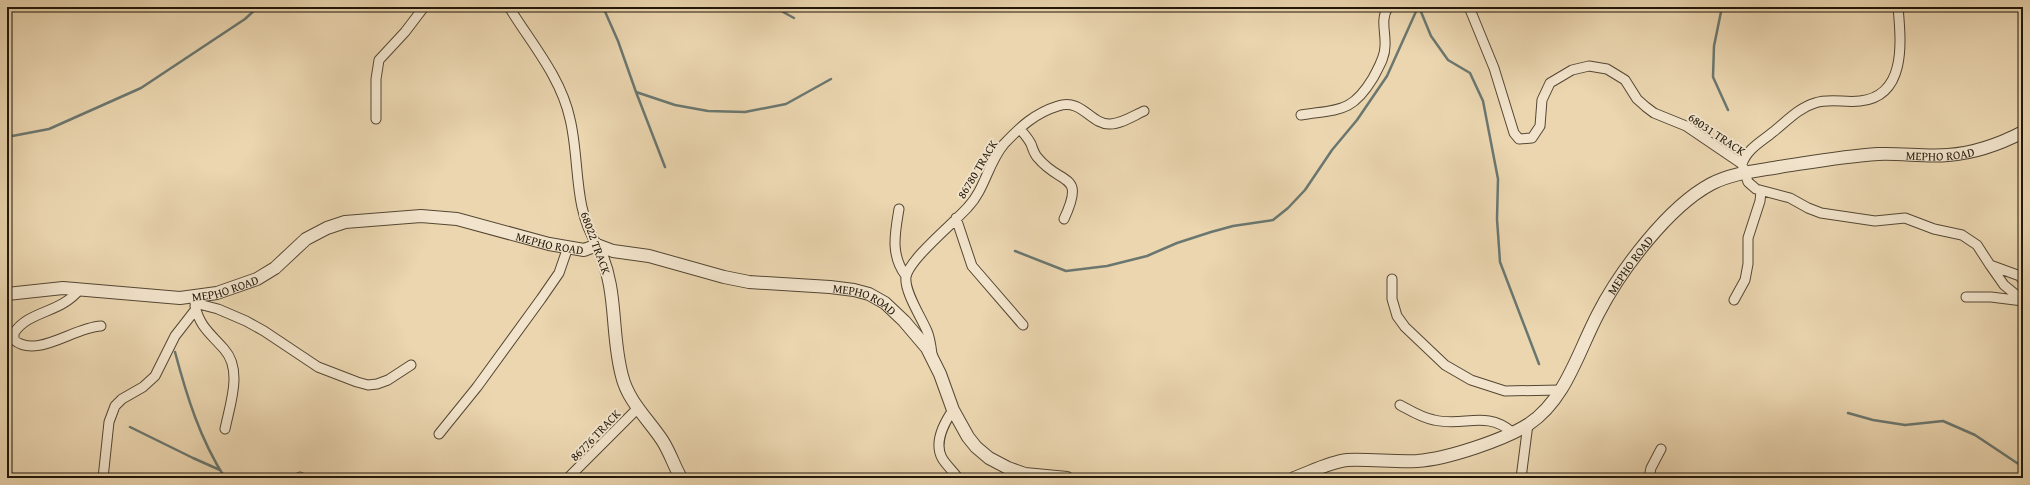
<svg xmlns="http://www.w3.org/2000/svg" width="2030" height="485" font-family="'Gentium Book Plus',serif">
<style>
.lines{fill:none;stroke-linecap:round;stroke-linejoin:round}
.stream{stroke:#6a7770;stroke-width:2.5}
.minor-casing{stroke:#544733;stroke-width:11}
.tertiary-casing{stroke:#544733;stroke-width:14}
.minor{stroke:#f2e4cc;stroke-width:9}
.tertiary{stroke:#f2e4cc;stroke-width:12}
.labels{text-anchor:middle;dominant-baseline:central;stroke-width:4;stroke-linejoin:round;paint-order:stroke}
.street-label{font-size:12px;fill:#211709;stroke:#f2e4cc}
</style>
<rect width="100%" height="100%" fill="#ebd6b0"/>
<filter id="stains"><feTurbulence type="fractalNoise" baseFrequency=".005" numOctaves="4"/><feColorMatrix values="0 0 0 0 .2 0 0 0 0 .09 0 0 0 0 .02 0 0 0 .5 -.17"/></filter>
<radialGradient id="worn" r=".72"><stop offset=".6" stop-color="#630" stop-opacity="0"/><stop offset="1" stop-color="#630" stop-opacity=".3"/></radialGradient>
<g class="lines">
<!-- stream -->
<path class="stream" d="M603 7 618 41 636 92 665 167
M774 7 794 18
M1419 7 1431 36 1448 60 1470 73 1483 101 1498 179 1497 219 1500 262 1539 364
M1722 7 1714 46 1713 77 1728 110
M636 92 675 105 708 111 745 112 786 104 831 79
M7 137 49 129 141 88 245 19 258 7
M1015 251 1066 271 1107 266 1147 256 1177 243 1211 232 1233 226 1273 220 1288 208 1305 190 1332 150 1357 120 1387 76 1418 7
M175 352C187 397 200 439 225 478
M1848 413 1873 420 1905 425 1943 421 1975 435 2023 467
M130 427 193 458 220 470"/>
<!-- minor casing -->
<g class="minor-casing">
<path id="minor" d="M509 7C531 43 561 77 570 119 580 160 573 208 597 245
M1469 7 1494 68 1514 133 1519 139 1532 138 1540 126 1542 100 1550 83 1572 70 1589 66 1607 69 1625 80 1637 99 1646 107 1654 113 1686 126 1742 164 1748 182 1756 189 1790 198 1808 208 1821 213 1875 221 1905 218 1934 229 1962 235 1977 245 1990 265 2020 276 2023 281
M1301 115C1339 109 1352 113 1373 78 1378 68 1385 58 1385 46 1386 32 1380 20 1388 7
M376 119V79L379 60 405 32 424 7
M1020 129C1024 134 1028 138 1031 144 1033 149 1034 154 1038 158 1061 186 1086 172 1064 219
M1742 164C1747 149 1761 142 1773 132 1786 122 1798 108 1815 103 1830 98 1845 103 1860 101 1907 96 1901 41 1898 7
M899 209C895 233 890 255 906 276
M956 218 972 266 1023 325
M1990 265 2004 285 2021 299
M1392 279V299L1397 316 1405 327 1445 365 1471 380 1505 391 1560 390
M80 289C60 314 29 310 14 333V340C37 359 74 327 101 326
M1966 297H1991L2023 301
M1734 300 1745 280 1748 264V238L1760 201 1761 191
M195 303 218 309 246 321 264 331 318 367 357 382 368 385 377 384 388 380 411 365
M195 306C200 327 210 333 224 349 243 370 230 404 225 429
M932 354C931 346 930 338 927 331 921 317 904 291 906 277 909 259 955 222 968 207 985 189 988 163 1004 144 1020 127 1035 113 1058 106 1082 98 1091 125 1110 124 1121 124 1133 116 1144 111
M1400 405C1411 411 1422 418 1434 420 1464 427 1486 410 1512 432
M953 410C944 423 934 443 942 458 946 465 953 471 958 478
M439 434 477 387 541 299 559 273 568 247
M300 477V478
M103 478 109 422 115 406 122 399 143 387 155 376 175 336 196 309
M568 478 638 408
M1521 478 1528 424
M1649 478 1651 468 1661 449"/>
</g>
<!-- tertiary casing -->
<g class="tertiary-casing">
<g id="tertiary">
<path d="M597 245C619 290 610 331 622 376 628 401 648 419 662 440 670 452 674 466 681 478"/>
<path id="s1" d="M7 294 63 288 180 298 217 293 257 279 275 268 306 239 327 228 345 222 421 216 457 219 549 244 584 250 597 245 613 251 649 256 724 277 749 282 830 287 854 290 869 294 885 303 904 321 927 348 940 374 953 410 968 437 976 447 989 458 1008 468 1025 474 1067 478"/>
<path id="s2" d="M1294 478C1311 472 1329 462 1347 460 1370 459 1394 462 1417 461 1447 459 1504 440 1529 424 1566 399 1578 352 1598 314 1620 271 1668 207 1711 184 1732 173 1756 171 1779 167 1812 162 1845 156 1878 154 1902 153 1925 157 1948 155 1975 153 2000 144 2023 132"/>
</g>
</g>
<!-- minor -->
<use href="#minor" class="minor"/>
<!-- tertiary -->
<use href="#tertiary" class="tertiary"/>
</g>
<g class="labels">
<!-- street labels -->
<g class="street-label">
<text transform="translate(1717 134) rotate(34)">68031 TRACK</text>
<text stroke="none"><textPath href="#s2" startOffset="783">MEPHO ROAD</textPath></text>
<text transform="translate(977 169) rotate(-59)">86780 TRACK</text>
<text stroke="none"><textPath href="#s1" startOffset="568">MEPHO ROAD</textPath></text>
<text transform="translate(596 243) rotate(70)">68022 TRACK</text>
<text stroke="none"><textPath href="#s2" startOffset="435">MEPHO ROAD</textPath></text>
<text stroke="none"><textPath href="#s1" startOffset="220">MEPHO ROAD</textPath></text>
<text stroke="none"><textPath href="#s1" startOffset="892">MEPHO ROAD</textPath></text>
<text transform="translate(595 435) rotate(-46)">86776 TRACK</text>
</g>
</g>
<!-- margin -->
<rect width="2030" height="485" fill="none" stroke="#ebd6b0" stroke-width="24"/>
<rect x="8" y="8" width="2014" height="469" fill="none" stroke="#211709" stroke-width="2"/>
<rect x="12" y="12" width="2006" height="461" fill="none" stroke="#211709"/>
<rect width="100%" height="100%" filter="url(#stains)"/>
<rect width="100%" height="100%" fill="url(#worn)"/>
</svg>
